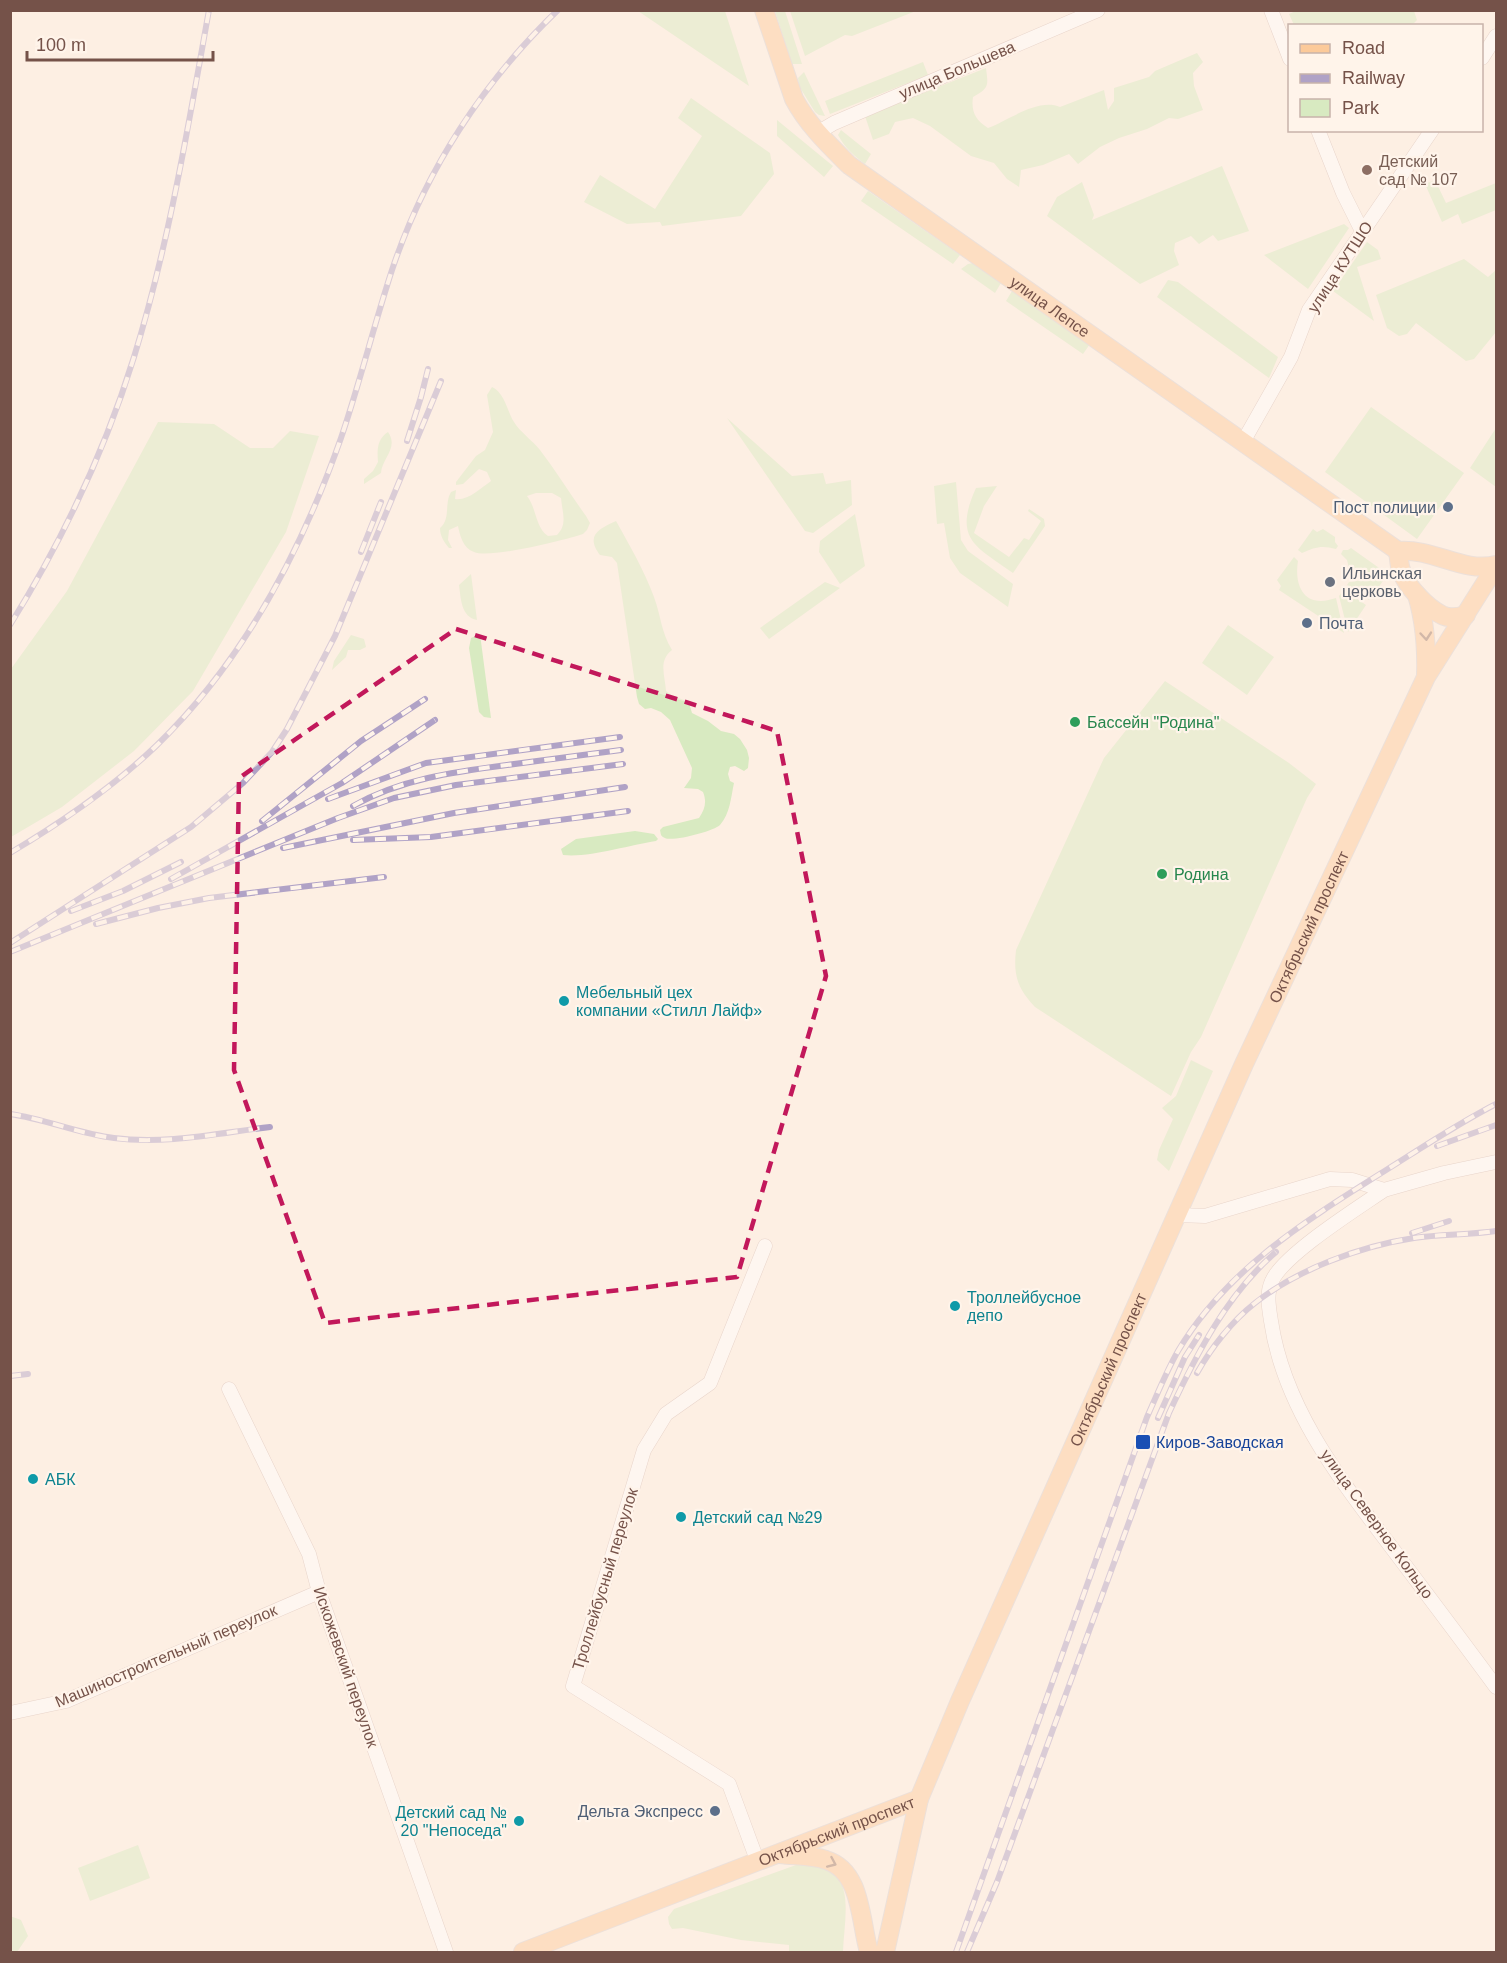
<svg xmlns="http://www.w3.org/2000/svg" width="1507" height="1963" font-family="Helvetica,sans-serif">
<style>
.green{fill:#d8eac1;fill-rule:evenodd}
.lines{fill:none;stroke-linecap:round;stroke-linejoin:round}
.minor-casing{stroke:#d0b7ad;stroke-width:15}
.major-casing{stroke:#d8cfcc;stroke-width:20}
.minor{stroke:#fff;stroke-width:14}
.major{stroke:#fcca9a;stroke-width:18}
.rail-casing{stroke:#b0a2c6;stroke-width:6}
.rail{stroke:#fff4ea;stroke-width:4;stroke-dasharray:11;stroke-linecap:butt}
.oneway{stroke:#9e7661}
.marked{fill:none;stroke:#c2185b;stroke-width:4.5;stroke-dasharray:12 8;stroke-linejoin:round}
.education-dot{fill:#8d6e63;stroke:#fff4ea;stroke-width:2}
.service-dot{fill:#5c6f8a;stroke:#fff4ea;stroke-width:2}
.worship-dot{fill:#6b7280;stroke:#fff4ea;stroke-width:2}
.leisure-dot{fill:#2e9e5b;stroke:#fff4ea;stroke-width:2}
.culture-dot{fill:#0f9aa8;stroke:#fff4ea;stroke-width:2}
.transit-dot{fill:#1a4fb4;stroke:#fff4ea;stroke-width:2}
.labels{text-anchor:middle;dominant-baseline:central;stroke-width:4.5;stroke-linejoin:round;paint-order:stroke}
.street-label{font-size:16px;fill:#755249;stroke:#fff4ea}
.education-label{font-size:16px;fill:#785e54;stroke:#fff4ea;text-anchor:start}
.service-label{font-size:16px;fill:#4e5e75;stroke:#fff4ea;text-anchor:end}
.worship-label{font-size:16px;fill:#5b616d;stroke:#fff4ea;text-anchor:start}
.leisure-label{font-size:16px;fill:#27864d;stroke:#fff4ea;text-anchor:start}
.culture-label{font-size:16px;fill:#0d838f;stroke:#fff4ea;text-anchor:start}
.transit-label{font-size:16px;fill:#164399;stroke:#fff4ea;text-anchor:start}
</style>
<rect width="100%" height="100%" fill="#fdefe3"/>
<!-- green -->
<path class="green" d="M1298 10 1414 11 1417 20 1414 23 1402 26 1294 25 1289 14Z
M638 11H725L749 86Z
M775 11H785L802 64H792Z
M790 11V10L916 11 852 36 845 35 805 56Z
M1197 53 1203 62 1193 73 1194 86 1203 110 1178 119 1169 118 1147 129 1119 138 1100 147 1078 164 1069 154 1043 165 1021 170 1019 187 1007 179 994 163 971 156 930 126 913 118 895 122 889 134 873 140 865 116 986 68C988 85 990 88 973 97 971 111 975 120 988 128 1009 120 1038 98 1060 107L1104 90 1108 110 1114 101V88L1149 77 1155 71Z
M923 62 928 75 830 114 825 101Z
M804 72 825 116 819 115 815 112 799 86 798 78Z
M691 98 770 153 774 174 741 216 662 226 660 222 627 224 584 202 600 175 655 209 702 136 678 118Z
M777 120 833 166 824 177 777 136Z
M841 130 871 154 865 164C853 155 845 148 838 135Z
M1222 166 1249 231 1218 241 1213 235 1199 244 1191 236 1175 243 1174 251 1179 265 1140 284 1047 216 1057 197 1082 182 1094 215 1092 220Z
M1435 180 1446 203 1496 183V210L1462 224 1458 214 1442 222 1425 184Z
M868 191 960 255 953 264 861 201Z
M1344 224 1349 228 1308 289 1264 255Z
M1367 242 1378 250 1381 259 1357 267 1374 321 1333 291Z
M1464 259 1488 277 1496 270V332L1474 359 1466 361 1416 323 1407 334 1399 336 1387 328 1376 295Z
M973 263 1001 283 995 293 961 269 968 264Z
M1168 280 1178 282 1278 357 1269 378 1157 297Z
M1012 291 1090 344 1083 354 1006 301Z
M492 387C505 393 507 411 514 422 520 432 532 440 540 450 556 471 570 494 586 516L590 523 587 530 583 534C565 540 490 559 474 552 463 548 460 536 458 526L449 530 448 540 452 548H449C444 542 440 536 440 528 451 519 444 504 451 492L456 490 455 499C468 501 481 488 491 481L487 472 479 469 463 484 456 485V482L476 456 485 450 493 432 487 395ZM536 493H552L561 498C562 512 568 524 557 535L548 536C535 527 537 509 527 496Z
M1371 407 1464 473 1417 539 1325 472Z
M727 418 792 476 823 473 826 484 851 480 852 505 813 533 805 531Z
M158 422 214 424 250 448H273L290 431 319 436 286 532 193 691 134 751 62 807 11 837V669L67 591Z
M1496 428V487L1470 468Z
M388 432C399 448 382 458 381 473L364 484V479L373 471 378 462C377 450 377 439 388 432Z
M956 482 961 540 968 551 1013 584 1008 607 960 573 950 558 944 523 937 524 934 486Z
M997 486 984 506 974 533 1009 557 1024 538 1029 540 1041 521 1028 511 1029 509 1044 519 1045 526 1013 573C975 546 953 539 976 488Z
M855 514 865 566 840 584 819 552 820 541Z
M616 521C630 546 644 570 654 597 661 616 661 632 672 650 658 661 665 675 666 691 673 697 681 698 689 703L692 713 708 721 721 731 734 734 740 739 747 750 749 758 748 768 744 771 735 766 730 767 728 774 730 781 734 783C731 797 730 814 720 825 714 831 673 842 665 838 660 836 661 834 660 830L663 827 699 818C705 809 707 802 703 792L698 789 684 788 691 778 692 768 670 720 661 712 651 708 645 709 639 704 637 697 617 563 612 557 600 555C585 535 599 529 616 521Z
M1313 529 1317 532 1323 529 1335 537V542L1338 546 1336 549C1322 545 1315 547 1302 553L1298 550Z
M1351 548 1382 570 1380 572 1351 576 1347 560 1341 554 1343 550H1348Z
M1294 557 1298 561C1295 578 1299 601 1321 601 1326 601 1331 599 1336 598L1344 633 1279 590 1281 586 1277 580Z
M471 574 477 620C461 617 461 599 459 585Z
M1381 578 1383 581 1369 600 1347 585 1349 582Z
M825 582 840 588 769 639 760 628Z
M1344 590 1366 605 1348 632 1339 596Z
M1228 625 1274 657 1247 695 1202 663Z
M480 634 491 718 484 717 479 712 469 648 471 638Z
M351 635 364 639 366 647 360 650H348L346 657 332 670 334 661Z
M1165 681 1289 763 1316 784 1307 798 1201 1037 1191 1052 1171 1096 1035 1007C1018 989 1013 976 1016 950L1104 758Z
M635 831 654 834 658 839 656 841C629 845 589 858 563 855L561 849 576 839Z
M1191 1060 1213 1071 1169 1171 1157 1160 1159 1150 1173 1119 1162 1108 1176 1096Z
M138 1845 150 1878 90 1901 78 1868Z
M811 1863C858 1871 844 1916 843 1952H789V1945L741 1940 683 1928 672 1929 669 1924 668 1917 674 1909 796 1865Z
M10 1916 21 1920 28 1936 17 1952H11Z"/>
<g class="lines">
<!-- minor casing -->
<g class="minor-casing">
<path id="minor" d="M1271 10 1290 59
M1482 58 1496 36
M1318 130 1343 193 1362 231
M817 133 834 123 1098 10
M1243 442 1291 357 1309 310 1432 130
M1384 1190C1358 1208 1283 1255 1272 1281 1266 1294 1269 1308 1271 1321 1284 1410 1343 1483 1395 1552 1429 1597 1463 1642 1496 1687
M1178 1215 1205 1216 1330 1179 1352 1180 1384 1190 1444 1173 1496 1162
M229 1389 309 1554 319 1592 446 1952
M10 1713 66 1701 319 1592
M757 1860 729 1784 573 1686 644 1450 666 1414 710 1383 765 1246"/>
</g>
<!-- major casing -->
<g class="major-casing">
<g id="major">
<path id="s1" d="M764 10 794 99C808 125 828 144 849 165L1398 551C1434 548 1462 573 1496 565"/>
<path d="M1398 551C1399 557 1399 564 1401 570 1406 586 1427 608 1442 615 1449 619 1459 617 1466 615"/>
<path d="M1417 595C1425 622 1427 647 1426 676"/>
<path d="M780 1854C795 1856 812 1855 826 1860 862 1871 860 1921 869 1952"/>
<path id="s2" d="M523 1952 919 1799"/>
<path id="s3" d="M885 1952 919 1799 960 1701 1244 1064 1426 677 1496 566"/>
</g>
</g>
<!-- minor -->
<use href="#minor" class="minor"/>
<!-- major -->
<use href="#major" class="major"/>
<!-- rail casing -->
<g class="rail-casing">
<path id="rail" d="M407 441 421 397 428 369
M361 552 381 502
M10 625C62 541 105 451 134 357 169 244 188 127 209 10
M328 799 426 763 620 737
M353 806C401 779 453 772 507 765 545 760 583 755 621 750
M262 821 361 741 425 699
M353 840 431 837 628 811
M283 848 454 813 625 787
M10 853C62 822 112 788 156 746 243 662 301 552 341 438 360 382 374 325 392 270 425 171 483 82 558 10
M171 879 342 783 435 720
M71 911 123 891 181 862
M96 924 158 908 209 898 384 877
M10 943 191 827 243 783 272 752 287 729 335 636 441 381
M10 952 338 818 394 798 456 785 623 764
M10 1114C46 1119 79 1134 114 1138 165 1145 219 1133 270 1127
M1437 1146 1496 1125
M1412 1233 1449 1221
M1197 1373C1211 1348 1232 1321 1255 1303 1298 1269 1361 1246 1414 1238 1442 1234 1469 1235 1496 1231
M10 1376 28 1374
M1158 1418 1185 1357 1199 1335
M956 1952 1147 1417C1157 1395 1166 1372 1178 1351 1226 1270 1305 1221 1383 1172 1420 1149 1457 1124 1496 1104
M967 1952 997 1882 1169 1413C1196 1355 1227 1294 1276 1252"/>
</g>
<!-- rail -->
<use href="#rail" class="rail"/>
</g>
<!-- one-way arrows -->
<defs><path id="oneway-chevron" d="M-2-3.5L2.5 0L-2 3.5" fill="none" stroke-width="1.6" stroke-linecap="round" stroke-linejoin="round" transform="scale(1.5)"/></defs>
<g class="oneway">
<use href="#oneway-chevron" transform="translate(1426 636) rotate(85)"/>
<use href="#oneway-chevron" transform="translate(832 1863) rotate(24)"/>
</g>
<!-- marked area -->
<path d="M0 0H1507V1963H0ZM456 629 777 731 826 976 737 1277 325 1323 234 1070 239 778Z" fill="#fdefe3" fill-opacity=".55" fill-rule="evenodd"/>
<path class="marked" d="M456 629 777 731 826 976 737 1277 325 1323 234 1070 239 778Z"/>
<!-- markers -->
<circle class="education-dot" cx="1367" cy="170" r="6"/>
<g class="service-dot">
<circle cx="1448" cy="507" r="6"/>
<circle cx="1307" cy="623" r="6"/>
<circle cx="715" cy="1811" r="6"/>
</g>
<circle class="worship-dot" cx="1330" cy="582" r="6"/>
<g class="leisure-dot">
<circle cx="1075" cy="722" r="6"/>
<circle cx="1162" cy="874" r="6"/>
</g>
<g class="culture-dot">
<circle cx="564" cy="1001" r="6"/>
<circle cx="955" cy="1306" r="6"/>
<circle cx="33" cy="1479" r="6"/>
<circle cx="681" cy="1517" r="6"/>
<circle cx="519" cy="1821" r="6"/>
</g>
<rect class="transit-dot" x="1135" y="1434" width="16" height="16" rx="3"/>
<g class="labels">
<!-- street labels -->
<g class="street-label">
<text transform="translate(957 70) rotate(-23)">улица Большева</text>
<text transform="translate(1340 267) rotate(-57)">улица КУТШО</text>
<text stroke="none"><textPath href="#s1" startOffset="426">улица Лепсе</textPath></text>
<text stroke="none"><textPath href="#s3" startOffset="1112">Октябрьский проспект</textPath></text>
<text stroke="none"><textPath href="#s3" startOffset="626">Октябрьский проспект</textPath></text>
<text transform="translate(1377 1524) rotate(54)">улица Северное Кольцо</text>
<text transform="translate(605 1579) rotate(-73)">Троллейбусный переулок</text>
<text transform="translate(166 1656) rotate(-23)">Машиностроительный переулок</text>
<text transform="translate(346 1667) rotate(71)">Искожевский переулок</text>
<text stroke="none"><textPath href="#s2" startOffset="336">Октябрьский проспект</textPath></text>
</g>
<!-- education labels -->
<g class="education-label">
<text x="1379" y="161">Детский<tspan x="1379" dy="18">сад № 107</tspan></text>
</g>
<!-- service labels -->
<g class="service-label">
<text x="1436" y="507">Пост полиции</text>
<text x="1319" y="623" text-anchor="start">Почта</text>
<text x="703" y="1811">Дельта Экспресс</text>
</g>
<!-- worship labels -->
<g class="worship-label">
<text x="1342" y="573">Ильинская<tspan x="1342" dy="18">церковь</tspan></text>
</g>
<!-- leisure labels -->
<g class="leisure-label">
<text x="1087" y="722">Бассейн "Родина"</text>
<text x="1174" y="874">Родина</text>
</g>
<!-- culture labels -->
<g class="culture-label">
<text x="576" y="992">Мебельный цех<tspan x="576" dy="18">компании «Стилл Лайф»</tspan></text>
<text x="967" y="1297">Троллейбусное<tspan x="967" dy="18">депо</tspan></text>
<text x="45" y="1479">АБК</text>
<text x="693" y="1517">Детский сад №29</text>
<text x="507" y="1812" text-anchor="end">Детский сад №<tspan x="507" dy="18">20 "Непоседа"</tspan></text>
</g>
<!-- transit labels -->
<g class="transit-label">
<text x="1156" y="1442">Киров-Заводская</text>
</g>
</g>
<!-- border -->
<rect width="1507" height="1963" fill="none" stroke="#755249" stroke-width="24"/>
<!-- legend -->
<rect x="1288" y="24" width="195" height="108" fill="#fff4ea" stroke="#c8b3aa" stroke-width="1.5"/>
<rect x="1300" y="44" width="30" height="9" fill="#fcca9a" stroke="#c8b3aa" stroke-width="1.5"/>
<text x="1342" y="54" font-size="18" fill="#755249">Road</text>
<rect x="1300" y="74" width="30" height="9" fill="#b0a2c6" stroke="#c8b3aa" stroke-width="1.5"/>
<text x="1342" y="84" font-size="18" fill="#755249">Railway</text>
<rect x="1300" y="99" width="30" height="18" fill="#d8eac1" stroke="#c8b3aa" stroke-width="1.5"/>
<text x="1342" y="114" font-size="18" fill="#755249">Park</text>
<!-- scale -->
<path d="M27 51v9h186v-9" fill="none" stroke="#755249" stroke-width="3"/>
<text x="36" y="51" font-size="18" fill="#755249" stroke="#fff4ea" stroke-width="4.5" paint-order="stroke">100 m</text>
</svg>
